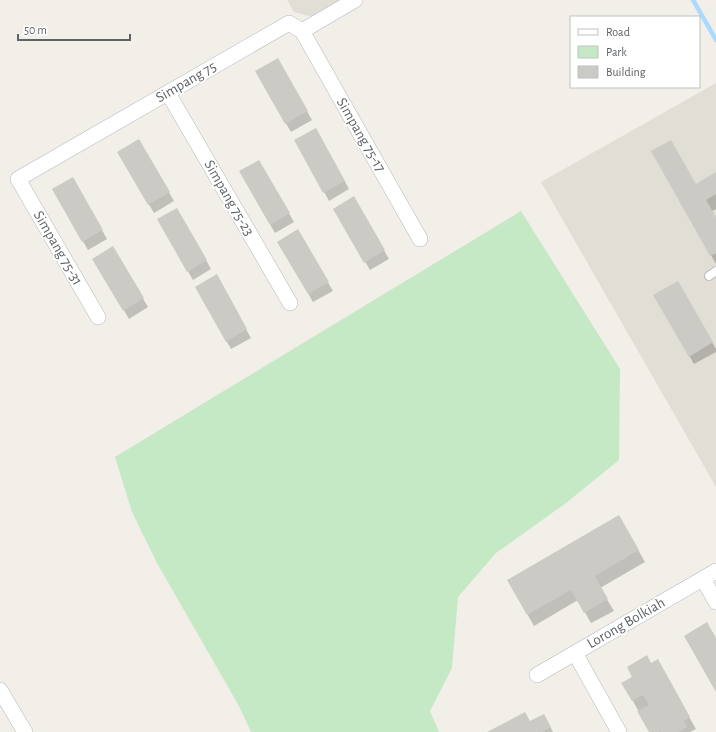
<svg xmlns="http://www.w3.org/2000/svg" width="716" height="732" font-family="'Alegreya Sans',sans-serif">
<style>
.education{fill:#e1ded6}
.green{fill:#c5e8c5}
.shadow{fill:#0003}
.lines{fill:none;stroke-linecap:round;stroke-linejoin:round}
.stream{stroke:#aadaff;stroke-width:4.5}
.building{fill:#cccac5}
.service-casing{stroke:#b5b8bc;stroke-width:10}
.minor-casing{stroke:#b5b8bc;stroke-width:16}
.service{stroke:#fff;stroke-width:8}
.minor{stroke:#fff;stroke-width:15}
.labels{text-anchor:middle;dominant-baseline:central;stroke-width:3.5;stroke-linejoin:round;paint-order:stroke}
.street-label{font-size:15px;fill:#5f6368;stroke:#fff}
</style>
<rect width="100%" height="100%" fill="#f1efe8"/>
<!-- education -->
<path class="education" d="M287 0H342L313 17 294 12Z
M716 83V487L541 182Z"/>
<!-- green -->
<path class="green" d="M521 211 620 369 619 460 566 503 496 553 458 597 452 668 430 711 439 732H251L239 706 157 563 132 512 115 457Z"/>
<!-- shadow -->
<path class="shadow" d="M277 59 312 120 291 132 256 72Z
M316 129 349 189 329 201 296 140Z
M138 140 174 201 154 213 118 152Z
M652 152 695 185 716 173V209L712 211 716 219V264Z
M259 161 294 222 275 233 240 172Z
M73 178 107 239 88 250 53 189Z
M354 198 389 259 370 270 334 209Z
M177 209 211 269 193 280 158 220Z
M298 231 333 291 313 302 279 242Z
M113 248 148 307 129 319 94 259Z
M216 276 251 338 231 349 196 287Z
M677 283 716 349V352L694 364 655 296Z
M619 517 645 562 600 588 614 611 591 623 578 600 534 626 508 580Z
M657 661 696 729 690 732H650L623 683Z
M544 715 553 732H490L530 723Z"/>
<g class="lines">
<!-- stream -->
<path class="stream" d="M693 0 716 40"/>
</g>
<!-- building -->
<path class="building" d="M278 58 308 111 285 124 255 71Z
M316 128 345 181 323 193 294 140Z
M139 139 170 192 148 205 117 152Z
M671 140 696 184 716 172V194L706 200 716 217V253L710 256 651 151Z
M259 160 290 213 270 225 239 171Z
M73 177 103 230 82 242 52 189Z
M354 196 385 250 364 263 333 209Z
M177 208 207 260 187 272 157 219Z
M298 229 329 282 308 294 277 242Z
M113 246 144 298 123 311 92 259Z
M217 274 247 329 226 342 195 287Z
M678 281 713 342 689 357 653 295Z
M619 515 639 550 595 576 608 599 584 613 571 590 527 615 507 580Z
M707 622 716 638V692L684 636Z
M647 655 651 663 658 659 690 717 684 721 687 727 679 732H661V731L658 732H649L637 711 649 705 643 695 632 701 621 683 632 677 627 667Z
M525 712 530 721 544 714 551 727 542 732H487Z"/>
<g class="lines">
<!-- service casing -->
<g class="service-casing">
<path id="service" d="M709 276 716 271"/>
</g>
<!-- minor casing -->
<g class="minor-casing">
<path id="minor" d="M302 31 420 239
M302 31 355 0
M168 93 290 303
M98 317 18 179 289 23 302 31
M703 579 716 602
M575 653 619 732
M537 675 716 571
M0 690 25 732"/>
</g>
<!-- service -->
<use href="#service" class="service"/>
<!-- minor -->
<use href="#minor" class="minor"/>
</g>
<g class="labels">
<!-- street labels -->
<g class="street-label">
<text transform="translate(186 82) rotate(-30)">Simpang 75</text>
<text transform="translate(361 135) rotate(60)">Simpang 75-17</text>
<text transform="translate(229 198) rotate(60)">Simpang 75-23</text>
<text transform="translate(58 248) rotate(60)">Simpang 75-31</text>
<text transform="translate(626 623) rotate(-30)">Lorong Bolkiah</text>
</g>
</g>
<!-- legend -->
<rect x="570" y="16" width="130" height="72" fill="#ffffff" stroke="#bfc1c3"/>
<rect x="578" y="29" width="20" height="6" fill="#ffffff" stroke="#bfc1c3"/>
<text x="606" y="36" font-size="12" fill="#5f6368">Road</text>
<rect x="578" y="46" width="20" height="12" fill="#c5e8c5" stroke="#bfc1c3"/>
<text x="606" y="56" font-size="12" fill="#5f6368">Park</text>
<rect x="578" y="66" width="20" height="12" fill="#cccac5" stroke="#bfc1c3"/>
<text x="606" y="76" font-size="12" fill="#5f6368">Building</text>
<!-- scale -->
<path d="M18 34v6h112v-6" fill="none" stroke="#5f6368" stroke-width="2"/>
<text x="24" y="34" font-size="12" fill="#5f6368" stroke="#ffffff" stroke-width="3" paint-order="stroke">50 m</text>
</svg>
